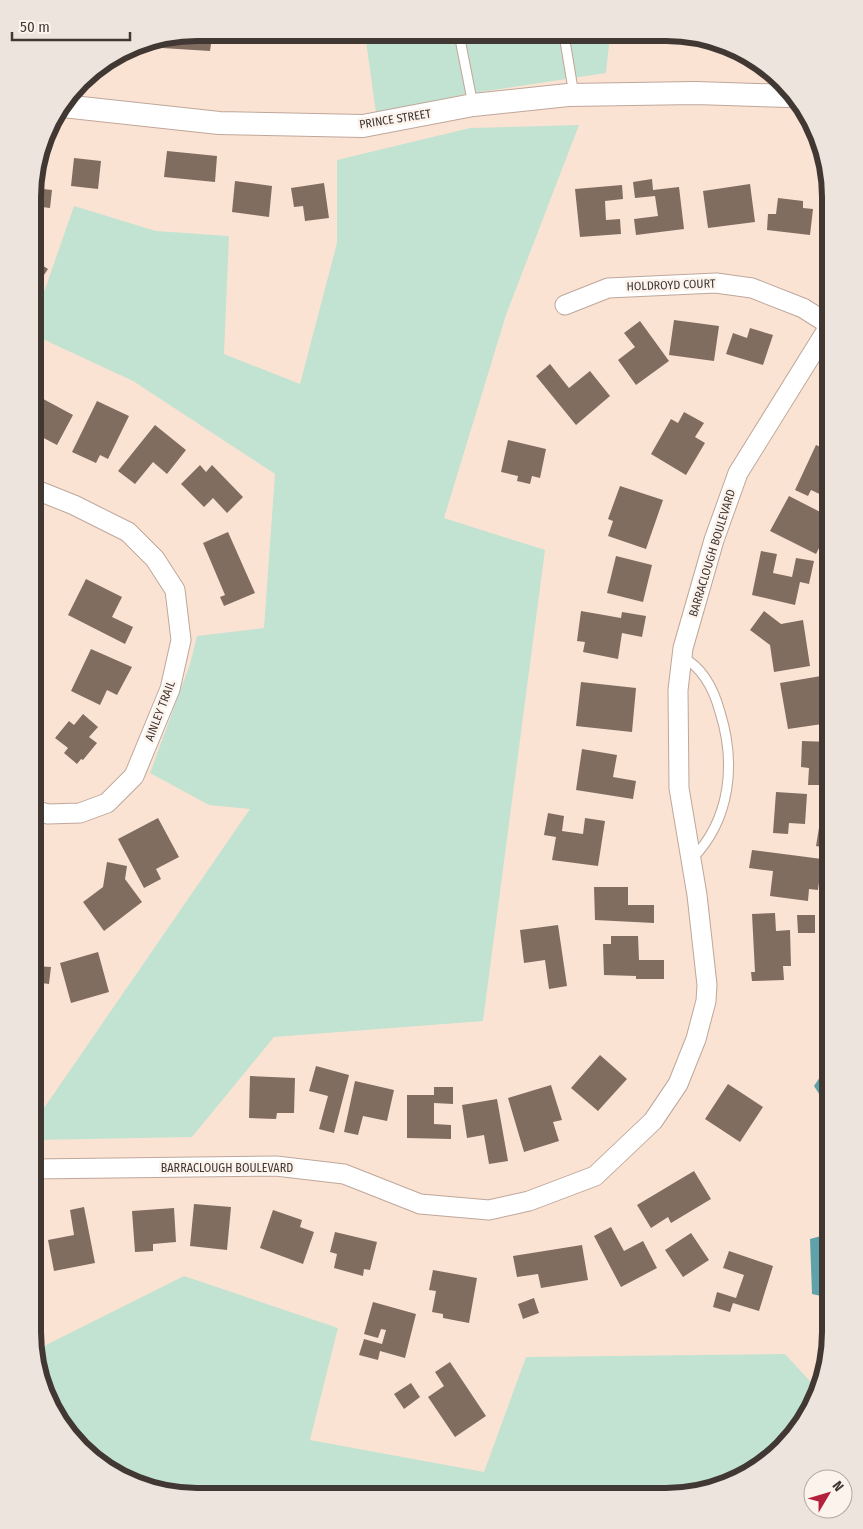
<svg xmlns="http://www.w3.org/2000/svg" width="863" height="1529" font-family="'Fira Sans Condensed',sans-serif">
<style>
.green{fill:#c2e3d1}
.water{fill:#5fa2aa}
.building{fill:#816c60}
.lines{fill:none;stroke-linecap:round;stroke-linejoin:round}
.service-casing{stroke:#bea79a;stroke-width:11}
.minor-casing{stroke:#bea79a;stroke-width:21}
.tertiary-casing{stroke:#bea79a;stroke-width:24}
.service{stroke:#fff;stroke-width:9}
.minor{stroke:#fff;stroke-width:19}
.tertiary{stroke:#fff;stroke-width:22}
.labels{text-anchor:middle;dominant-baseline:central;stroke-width:5;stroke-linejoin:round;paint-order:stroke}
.street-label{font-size:12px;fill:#423833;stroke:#fdf3ed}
.rim{fill:none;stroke:#423833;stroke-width:6}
</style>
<rect width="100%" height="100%" fill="#fbe3d4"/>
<!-- green -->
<path class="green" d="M365 34 610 35 606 73 466 94 376 113Z
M579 125 506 315 444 518 545 550 483 1021 274 1037 192 1137 33 1140V1124L250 809 209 805 150 773 190 664 197 636 264 628 275 474 133 381 34 335V321L74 206 156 231 229 236 224 354 300 384 337 243V160L470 128Z
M184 1276 338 1328 310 1440 484 1472 526 1357 785 1354 819 1391C807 1431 758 1475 719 1488 703 1493 683 1494 666 1496L176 1495 125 1480 89 1456 41 1385 36 1350Z"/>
<!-- water -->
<path class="water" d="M824 1071 830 1073V1111L814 1086Z
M830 1160V1298L812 1294 810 1239 821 1236 819 1175Z"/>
<!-- building -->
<path class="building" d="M197 32 224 33 223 44H211L210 51 162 48V39Z
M167 151 217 156 215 182 164 177Z
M74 158 101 161 98 189 71 186Z
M652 179 653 190 679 187 684 229 636 235 634 219 658 216 655 196 635 198 633 182Z
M235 181 272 186 269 217 232 212Z
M324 183 329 218 305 221 303 206 294 207 291 188Z
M750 184 755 222 708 228 703 191Z
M622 185 623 199 605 201 606 220 620 219 621 234 580 237 575 189Z
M34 188 52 190 50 208 34 206Z
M778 198 803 201V208L813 209 810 235 767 230 768 214H776Z
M34 260 48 269 34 290Z
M674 320 719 326 714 361 669 355Z
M640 321 669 361 636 385 618 360 635 347 624 333Z
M750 328 773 335 763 365 726 354 733 333 747 338Z
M550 364 569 388 590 371 610 396 576 425 536 376Z
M34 394 73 415 57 445 34 433Z
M97 401 129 416 108 459 100 455 96 463 72 452Z
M684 412 704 423 695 437 705 443 686 475 651 454 671 419 678 423Z
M155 425 186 450 167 474 153 462 135 484 118 471Z
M508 440 546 449 540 478 532 476 530 484 517 481 518 476 501 472Z
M816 445 830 451V499L811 490 808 496 795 490Z
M200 465 206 472 212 465 243 497 227 513 213 498 204 507 181 484Z
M620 486 663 500 646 549 608 536 613 521 608 519Z
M789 496 830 517V526L816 554 770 531Z
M228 532 255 593 224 606 220 597 225 595 203 543Z
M761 551 777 554 773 573 792 577 796 558 814 561 809 584 800 582 795 605 752 595Z
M616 556 652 565 643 602 607 593Z
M86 579 122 597 112 617 133 627 125 644 68 615Z
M581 611 621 618 622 612 646 616 642 637 622 633 618 659 583 652 585 642 577 641Z
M764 611 781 624 803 620 810 666 774 672 770 645 750 630Z
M91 649 132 667 117 695 107 690 100 705 71 691Z
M821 676 829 723 788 729 780 683Z
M581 682 636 688 632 732 576 726Z
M83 714 98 727 89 737 97 743 83 760 81 759 77 764 64 753 68 748 55 738 69 721 74 725Z
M802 741 830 742V768H828L827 785H808L809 768 801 767Z
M582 749 617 755 613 777 636 781 633 799 576 790Z
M776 792 807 794 805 824 789 823 788 834 773 833Z
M548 813 564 816 562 831 583 834 585 818 605 821 598 866 552 860 556 837 544 835Z
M158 818 179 857 156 869 161 879 144 888 118 839Z
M819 828 830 831V849L816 846Z
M752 850 822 859 818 890 809 889 808 901 770 896 773 871 749 868Z
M107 862 127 866 125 879 142 902 104 931 83 902 103 887Z
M594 887H628V905H654V923L595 920Z
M775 913 776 931 790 930 791 966H783L784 980 752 981 751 972H755L752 914Z
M797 915H815V933H798Z
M558 925 567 986 549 989 545 960 524 963 520 930Z
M611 936H638L639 960H664V979H636V976L604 975 603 944H611Z
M824 946 830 947V980L820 978Z
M98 952 109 992 71 1003 60 963Z
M34 966 51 967 49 984 33 982Z
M600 1055 627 1079 598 1111 571 1088Z
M316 1066 349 1075 334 1133 319 1129 328 1096 309 1091Z
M250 1076 295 1078 294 1113H277L276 1119 249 1118Z
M355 1081 394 1090 387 1121 363 1116 358 1135 344 1132Z
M728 1084 763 1107 740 1142 705 1119Z
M551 1085 562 1120 553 1122 559 1141 524 1152 508 1098Z
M434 1087H453V1104L434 1103V1124L451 1125V1139L407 1138V1095H434Z
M497 1099 508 1161 489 1164 484 1135 467 1138 462 1105Z
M694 1171 711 1199 671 1223 668 1217 651 1228 637 1205Z
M194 1204 231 1207 227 1250 190 1246Z
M84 1207 95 1263 54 1271 48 1240 74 1235 70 1210Z
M174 1208 176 1242 153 1244V1251L135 1252 132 1211Z
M273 1210 302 1220 300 1227 314 1232 303 1264 260 1248Z
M611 1227 624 1251 643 1241 657 1268 621 1287 594 1236Z
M335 1232 377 1242 370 1270 364 1269 363 1276 334 1268 337 1254 330 1252Z
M691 1233 709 1260 683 1277 665 1250Z
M582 1245 588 1280 541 1288 538 1274 517 1277 513 1256Z
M729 1251 773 1266 759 1311 733 1303 730 1312 713 1307 717 1292 736 1298 744 1275 723 1268Z
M433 1270 477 1278 469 1323 443 1318V1314L432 1312 436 1291 429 1290Z
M534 1298 539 1313 523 1319 518 1304Z
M373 1302 416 1314 405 1358 380 1351 378 1360 359 1355 364 1339 382 1344 386 1330 381 1329 378 1338 364 1334Z
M450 1362 486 1416 455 1437 428 1397 444 1386 435 1372Z
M411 1383 420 1397 404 1409 394 1394Z"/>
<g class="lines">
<!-- service casing -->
<g class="service-casing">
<path id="service" d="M459 34 473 105
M564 35 574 95
M682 657C704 668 714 690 720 712 736 763 731 819 692 859"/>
</g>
<!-- minor casing -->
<g class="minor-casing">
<path id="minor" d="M565 305 608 288 716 283 752 288 803 308 830 325
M33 810 48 814 80 813 107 803 134 776 170 689 181 640 175 590 155 559 128 532 74 505 34 489
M33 1169 276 1166 344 1174 420 1204 489 1210 529 1201 595 1176 653 1121 678 1084 696 1039 706 1001 707 985 697 895 679 788 678 690 683 648 714 540 738 473 830 325"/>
</g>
<!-- tertiary casing -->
<g class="tertiary-casing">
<path id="tertiary" d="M63 106 219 123 363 126 473 105 568 95 696 93 789 96"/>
</g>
<!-- service -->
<use href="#service" class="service"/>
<!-- minor -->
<use href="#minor" class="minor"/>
<!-- tertiary -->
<use href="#tertiary" class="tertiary"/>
</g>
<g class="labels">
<!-- street labels -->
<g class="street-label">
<text transform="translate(395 119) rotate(-9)">PRINCE STREET</text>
<text transform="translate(671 285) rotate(-2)">HOLDROYD COURT</text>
<text transform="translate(712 553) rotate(-73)">BARRACLOUGH BOULEVARD</text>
<text transform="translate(160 711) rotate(-69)">AINLEY TRAIL</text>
<text x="227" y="1168">BARRACLOUGH BOULEVARD</text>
</g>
</g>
<!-- crop -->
<path d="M0 0H863V1529H0ZM197 41H666A156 156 0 0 1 822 197V1332A156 156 0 0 1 666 1488H197A156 156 0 0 1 41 1332V197A156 156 0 0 1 197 41Z" fill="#eee4de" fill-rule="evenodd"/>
<path class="rim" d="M197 41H666A156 156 0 0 1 822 197V1332A156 156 0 0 1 666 1488H197A156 156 0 0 1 41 1332V197A156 156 0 0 1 197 41Z"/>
<!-- north arrow -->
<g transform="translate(828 1494) rotate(52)"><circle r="24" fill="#fdf3ed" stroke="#b2a8a3"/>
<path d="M0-4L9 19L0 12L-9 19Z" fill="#b4213a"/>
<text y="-8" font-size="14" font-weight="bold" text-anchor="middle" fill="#423833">N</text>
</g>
<!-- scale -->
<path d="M12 32v8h118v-8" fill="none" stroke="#423833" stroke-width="2.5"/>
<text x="20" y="32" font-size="15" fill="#423833" stroke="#fdf3ed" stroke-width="4" paint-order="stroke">50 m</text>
</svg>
